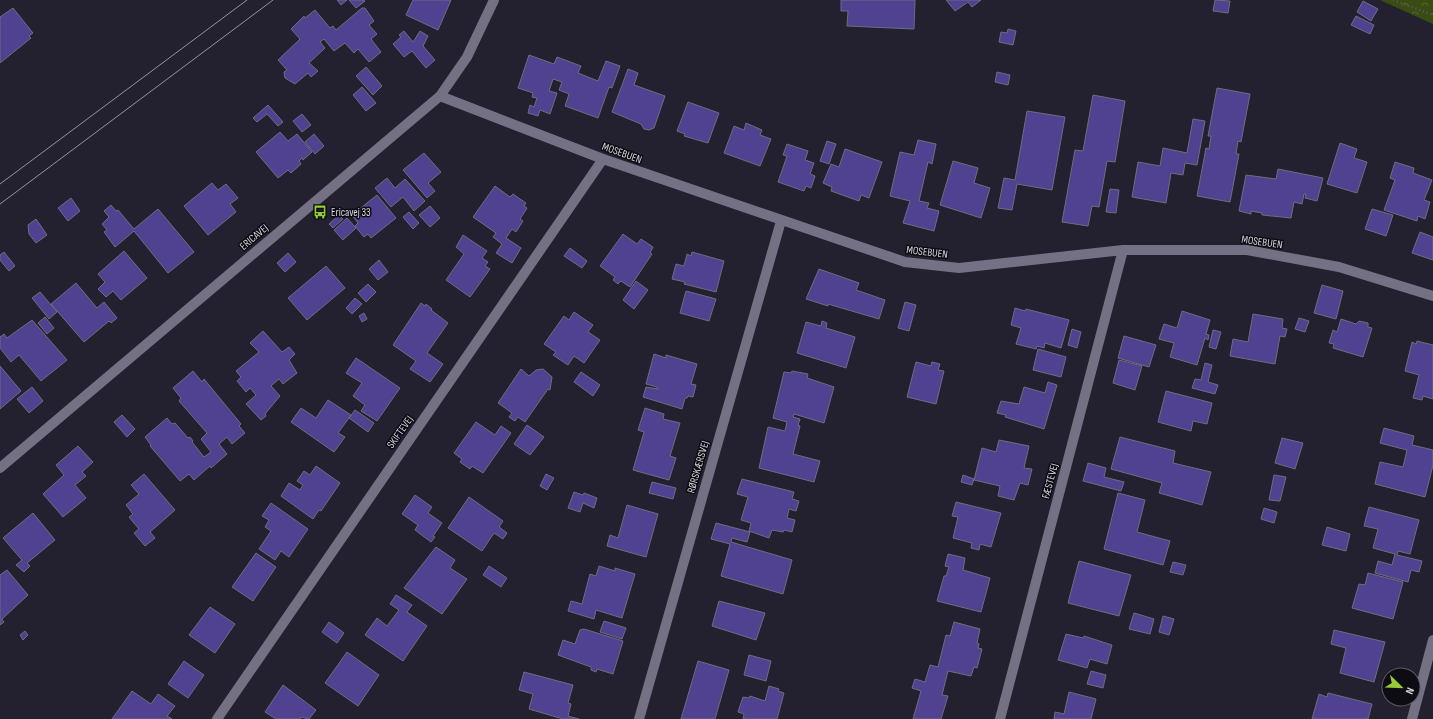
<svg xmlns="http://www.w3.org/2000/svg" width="1433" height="719" font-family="'Sofia Sans Condensed',sans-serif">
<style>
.forest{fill:url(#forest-crowns)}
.building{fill:#514191;stroke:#6e6d7f}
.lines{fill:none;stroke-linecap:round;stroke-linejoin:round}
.path{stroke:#5c5b68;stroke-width:2.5;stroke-dasharray:1 3;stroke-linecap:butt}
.minor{stroke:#737183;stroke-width:10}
.tram{stroke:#94939f;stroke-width:1}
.labels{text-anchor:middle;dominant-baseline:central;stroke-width:3;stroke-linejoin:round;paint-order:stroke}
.street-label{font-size:11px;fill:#d5d5df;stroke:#0c0c12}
.poi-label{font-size:11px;fill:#d5d5df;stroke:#0c0c12;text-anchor:start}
</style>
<defs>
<pattern id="forest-crowns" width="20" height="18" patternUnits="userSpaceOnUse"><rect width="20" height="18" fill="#394d13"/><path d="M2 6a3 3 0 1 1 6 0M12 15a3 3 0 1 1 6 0" fill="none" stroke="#556635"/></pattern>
</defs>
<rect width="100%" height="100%" fill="#232130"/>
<!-- forest -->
<path class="forest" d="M1380 0H1433V24Z"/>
<!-- building -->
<path class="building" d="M337 0H347L341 5Z
M349 0H364L365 1 356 8Z
M413 0H451L438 30 406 15Z
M841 0H915L914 29 847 26 848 11H841Z
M946 0H981L972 7 968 2 955 11Z
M1215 0 1230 1 1228 13 1213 11Z
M1363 1 1378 9 1371 21 1357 12Z
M13 8 33 33 29 36 31 38 0 63V17Z
M362 8H365L374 21 369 25 377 34 371 39 381 52 369 62 358 49 354 53 345 43 334 51 324 39 320 42 325 48 309 63 318 71 311 77 308 73 295 84 285 78 284 72 287 70 278 60 300 39 291 29 304 16 305 18 315 10 330 28 333 26 336 30Z
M1356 16 1374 25 1370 34 1351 25Z
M1008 29 1016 31 1013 45 999 42 1001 32 1007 33Z
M404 31 413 42 420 31 428 36 423 46 435 60 426 68 412 51 404 57 393 44 401 37 399 35Z
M529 55 554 64 557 57 581 66 578 73 598 81 606 61 620 66 612 88 609 87 598 118 565 106 569 94 559 90 562 82 553 79 549 91 557 93 550 114 540 110 538 116 528 113 530 105 534 107 537 98 532 97 533 93 518 88Z
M366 67 382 86 373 95 356 76Z
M628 69 638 73 634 85 665 96 654 128 649 130 644 129 641 124 612 112Z
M997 72 1010 75 1008 85 995 82Z
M362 87 376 103 366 111 353 95Z
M1217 88 1250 94 1241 142 1238 141 1236 154H1239L1230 202 1197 196 1206 148 1209 149 1211 136H1208Z
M1093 95 1125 101 1115 162 1107 161 1099 207 1092 206 1088 226 1062 222 1075 150 1083 151Z
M688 102 719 113 708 143 684 136 685 134 677 131Z
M268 105 283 122 278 126 267 114 257 122 253 118Z
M1027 111 1065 117 1052 190 1017 184 1012 210 998 208 1004 178 1015 180Z
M302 114 311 125 302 132 293 121Z
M1193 119 1205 121 1197 165 1185 163 1183 175 1171 173 1166 203 1132 197 1138 162 1160 166 1163 148 1187 153Z
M746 123 762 130 760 135 771 139 760 166 724 153 734 126 744 130Z
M280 132 288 141 297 134 312 152 303 160 302 158 299 161 301 164 291 173 288 170 278 178 256 152Z
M314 134 324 146 315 154 305 142Z
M918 140 936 144 932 164 928 162 919 201 929 203 927 208 939 211 934 231 903 223 910 201 890 196 900 152 914 155Z
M827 141 836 144 829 164 820 161Z
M1340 143 1357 149 1354 158 1367 162 1357 193 1327 184Z
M787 144 808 151 805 160 814 163 810 174 815 176 811 188 806 186 804 191 778 182 787 156 783 155Z
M845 149 882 162 869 198 861 195 859 201 831 191 832 187 823 183 831 164 839 167Z
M424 153 441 172 428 183 435 191 427 198 403 170Z
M953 161 978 168 974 183 990 188 981 218 940 205Z
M1395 162 1414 168 1413 173 1432 180 1424 200 1430 202 1425 219 1418 216 1417 221 1384 210 1395 180 1390 178Z
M1278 169 1323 178 1317 201 1305 198 1306 194H1304L1302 204 1294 202 1291 218 1262 215V213L1251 211V214L1239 211 1246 175 1276 179Z
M387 178 395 188 405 179 425 201 414 211 403 197 391 207 375 188Z
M212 183 218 190 226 184 238 198 230 204 236 212 208 235 184 206Z
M495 186 510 197 513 194 526 203 524 206 527 208 520 219 523 221 516 232 512 229 506 238 521 248 512 263 496 253 502 244 493 237 496 233 473 217Z
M1110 189 1119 190 1116 213 1106 212Z
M377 195 396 218 371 238 368 234 364 237 355 226 358 223 352 215Z
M71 198 80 211 68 221 58 208Z
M111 205 116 211 118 210 134 229 158 209 194 252 168 273 134 231 115 247 104 232 107 230 102 224 109 217 104 211Z
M430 206 440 218 430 227 419 215Z
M1372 209 1393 215 1386 236 1365 229Z
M409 212 419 223 413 229 403 217Z
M339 215 343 219 333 228 329 224Z
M347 218 356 228 343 240 334 230Z
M36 219 47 235 36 243 29 234 28 225Z
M1420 232 1433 237V260L1412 253Z
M623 234 637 244 641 239 653 247 650 253 652 254 630 287 621 281 618 284 613 280 615 277 600 266Z
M463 235 487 251 482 258 488 262 485 266 490 269 470 297 446 280 464 254 456 247Z
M570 248 587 261 582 268 564 256Z
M124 251 147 278 121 300 113 291 106 297 98 289 105 282 98 274Z
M4 252 15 266 9 271 0 260V255Z
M692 252 724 261 716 292 684 284 685 282 672 279 676 264 684 266 687 254 691 256Z
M288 253 296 262 285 272 277 263Z
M379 260 388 272 378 280 369 269Z
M326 266 345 288 307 320 288 298Z
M819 269 859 283 856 290 885 300 879 319 828 304V306L806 299Z
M636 281 648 290 634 309 623 300Z
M76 283 97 308 104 302 117 318 111 323 109 321 84 342 51 304Z
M368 284 376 292 366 302 358 293Z
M1322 285 1343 291 1336 319 1314 313Z
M686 291 716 299 709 321 680 313Z
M40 292 57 312 49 319 32 298Z
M355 298 362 304 352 314 346 308Z
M905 302 916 305 909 331 898 328Z
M421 303 425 306 426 304 432 309 431 310 448 323 427 353 443 364 430 382 410 369 416 361 393 345Z
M1015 308 1025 311 1026 309 1069 320 1061 348 1045 343 1044 348 1037 346 1036 349 1016 344 1021 328 1011 325Z
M1182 311 1210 320 1206 334 1209 335 1208 340 1205 338 1197 365 1170 357 1174 343 1159 339 1164 324 1177 328Z
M574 312 593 325 588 332 600 340 584 363 574 356 568 365 553 355 556 352 544 344 564 316 569 320Z
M364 313 367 319 362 322 359 316Z
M1253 314 1283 319 1282 328 1287 329 1285 337 1280 336 1275 364 1230 356 1233 339 1248 342Z
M45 317 54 328 47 334 38 323Z
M1299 318 1309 321 1305 332 1295 329Z
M1341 319 1356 324 1359 321 1368 323V327L1372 328 1363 357 1333 348 1334 344 1329 343 1333 330 1337 332Z
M32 320 67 360 41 381 19 355 11 362 0 348V337L4 334 7 338Z
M822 321 827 323 826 328 855 337 846 368 797 353 806 322 821 326Z
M1072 329 1081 332 1077 348 1068 345Z
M1213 330 1221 332 1216 349 1209 347Z
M263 331 282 352 289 347 295 354 289 360 297 373 283 384 279 379 271 386 280 396 265 414 266 416 261 420 246 404 256 395 250 388 246 392 237 381 241 377 236 371 259 352 250 343Z
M1124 336 1156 345 1149 367 1118 358Z
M1417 341 1433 345V399L1423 396 1422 400 1413 398 1419 375 1405 371 1412 342 1416 344Z
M1038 349 1066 357 1061 377 1033 370Z
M654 354 666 358V355L697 364 691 384 696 385 693 397 688 396 687 398H685L682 409 643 397 646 387 658 389 657 387 646 384Z
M356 358 400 388 377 421 361 411 365 405 353 396 362 383 346 373Z
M1119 360 1142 366 1135 390 1113 383Z
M916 362 931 366 932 362 940 364 938 370 944 371 936 404 907 397Z
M1205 363 1212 365 1208 382 1218 385 1215 394 1192 388 1195 379 1201 380Z
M0 366 21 391 0 409Z
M521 369 529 376 536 370 543 369 552 377 550 390 548 389 525 422 518 417 515 421 509 417 512 413 498 403Z
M193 371 202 382 204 379 241 424 239 426 245 433 232 444 227 437 219 444 227 454 211 468 210 466 194 480 189 474 180 481 150 446 151 445 145 437 167 418 172 424 175 423 188 438 190 437 193 441 192 442 204 457 211 452 201 439 207 433 179 401 181 398 173 388Z
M792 371 808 374 807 378 834 387 824 423 794 414 793 417 800 419 798 425 800 426 793 454 820 461 814 482 759 468 768 427 785 431 787 422 773 418 784 372 791 373Z
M581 372 600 385 593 396 574 382Z
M1048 382 1057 385 1044 429 1005 417 1006 415 997 413 1001 401 1019 404 1024 387 1045 393Z
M32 387 43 401 29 413 17 399Z
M1166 391 1212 403 1207 424 1193 421 1191 431 1158 422Z
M328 400 351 415 338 433 345 437 334 452 291 422 301 408 316 418Z
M645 408 664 414 663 419 680 423 670 456 676 458 669 480 633 470 644 432 638 430Z
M355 410 374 423 368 432 349 418Z
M122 415 135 429 127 437 114 422Z
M476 422 495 435 501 426 511 433 483 473 472 466 470 469 460 462 462 459 454 453Z
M527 425 544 437 530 455 514 444Z
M1384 428 1414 436 1412 445 1433 450V465L1425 497 1375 484 1380 462 1403 467 1407 450 1380 443Z
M1120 437 1175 451 1173 463 1211 472 1202 505 1159 493 1162 483 1111 469Z
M1282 438 1303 443 1295 469 1275 463Z
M999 440 1029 446 1024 468 1032 469 1028 485 1020 483 1014 500 998 496 1000 486 974 480 982 448 996 452Z
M78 446 93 462 82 472 86 476 75 485 86 498 63 517 43 494 64 475 56 465Z
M1088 463 1106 468 1104 477 1124 482 1121 491 1083 481Z
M316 466 340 483 321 511 319 510 313 519 281 496 289 483 300 490 303 485 297 481 304 471 310 475Z
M144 474 175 510 150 532 155 538 145 546 134 533 139 529 129 517 133 514 126 505 139 494 131 485Z
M546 474 554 478 547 490 540 486Z
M963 475 974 479 972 485 961 482Z
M1274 475 1286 477 1280 501 1269 500Z
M742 479 794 492 792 499 799 501 796 511 789 509 787 518 795 520 792 532 784 530 783 532 772 530 769 538 749 531 751 523 741 520 748 497 737 494Z
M652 482 676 488 673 499 649 493Z
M574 492 583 495 584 493 597 498 594 508 583 503 580 512 568 508Z
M1118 493 1145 500 1137 532 1170 541 1163 565 1104 549Z
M415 495 432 507 428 513 442 523 433 536 435 537 431 542 415 530 418 525 402 514Z
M469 497 503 521 499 527 507 533 503 539 494 533 482 551 448 528Z
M956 502 1001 513 991 547 980 544 979 550 971 548 972 543 953 538 958 517 952 516Z
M271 503 308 529 289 557 281 551 275 560 259 549 271 531 265 527 269 520 262 516Z
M627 505 658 514 646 557 607 546 610 535 618 538Z
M1369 507 1419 520 1410 554 1398 551 1397 555 1422 561 1419 572 1411 570 1408 582 1375 573 1378 561 1392 565 1395 554 1373 548 1378 529 1364 526Z
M1264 508 1277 512 1274 523 1261 519Z
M33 513 55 540 27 563 30 566 24 572 16 565 22 560 3 538Z
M716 523 750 532 747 542 732 538 731 542 792 560 783 594 721 576 730 544 711 539Z
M1327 527 1350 534 1346 551 1322 545Z
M436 547 455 560 450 568 467 579 442 614 404 588Z
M256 553 276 567 253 601 232 587Z
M948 554 965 558 963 570 990 578 981 612 937 601 944 576H946L949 567 945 566Z
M1079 561 1131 575 1119 616 1068 603Z
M1173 562 1186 565 1183 575 1170 572Z
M489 566 507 578 501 587 483 575Z
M599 566 615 571V568L635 574 622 618 596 610 594 619 568 611 571 601 582 604 590 574 596 576Z
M7 570 28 595 2 619 4 622 0 625V575Z
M1368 573 1403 582 1393 619 1352 608 1359 584 1365 585Z
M396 595 412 605 407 612 427 626 403 661 365 635 377 618 387 626 399 610 390 604Z
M719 601 765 613 756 640 712 626Z
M210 607 235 624 215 653 189 635Z
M1134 613 1154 619 1150 634 1129 629Z
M1163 616 1174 619 1169 635 1159 632Z
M604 621 626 628 622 639 600 632Z
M329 622 344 633 337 643 322 632Z
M954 622 980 629 977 643 979 644 978 648 982 649 977 668 974 667 971 676 948 671 942 695 948 696 941 719H913L921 691 912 688 915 679 925 682 930 665 938 667 946 635 950 636Z
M584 629 623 641 613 674 597 669 596 672 591 670V667L558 655 563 640 575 644 580 630Z
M1334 630 1385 642 1374 682 1340 673 1346 648 1331 644Z
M25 631 28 635 23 640 20 635Z
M1066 634 1083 638 1084 636 1112 645 1107 664 1090 659 1087 668 1058 660Z
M347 652 379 675 358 706 325 683Z
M749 655 771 661 766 681 744 675Z
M184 661 204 675 188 698 168 684Z
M698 661 729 670 715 719H681Z
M1091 671 1106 675 1103 688 1087 684Z
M524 672 573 685 568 703 571 704 568 716 579 719H563L529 709 533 694 519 690Z
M283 685 316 710 309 719 301 717 300 719H276L265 712Z
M769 686 779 689 778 691 784 693 777 719H743L744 714 738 712 743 697 749 698 750 696 765 701Z
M132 691 151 704 158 694 175 706 167 716 172 719H112Z
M1069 692 1096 699 1091 719H1054L1055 712 1064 714Z
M1328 693 1372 704 1368 719H1312L1319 694 1327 697Z"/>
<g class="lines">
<!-- path -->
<path class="path" d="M1393 0 1433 15"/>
<!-- minor -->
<path class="minor" d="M440 96 603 159 905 262 959 268 1123 250H1247L1339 267 1433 296
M0 468 440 96 467 57 494 0
M217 719 603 159
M639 719 781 221
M1000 719 1123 250
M1412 719 1433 640"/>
<!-- tram -->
<path class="tram" d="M0 184 247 0
M0 204 273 0"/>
</g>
<!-- icons -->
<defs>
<g id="bus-bare" transform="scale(1.08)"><path d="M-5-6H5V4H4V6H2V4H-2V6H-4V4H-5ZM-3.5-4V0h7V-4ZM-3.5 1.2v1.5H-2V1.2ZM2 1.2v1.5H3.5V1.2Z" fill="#99cb36" stroke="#0c0c12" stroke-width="2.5" paint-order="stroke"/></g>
</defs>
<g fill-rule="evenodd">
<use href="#bus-bare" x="320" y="212"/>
</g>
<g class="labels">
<!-- street labels -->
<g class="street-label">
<text transform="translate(622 153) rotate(20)">MOSEBUEN</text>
<text transform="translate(254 237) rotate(-40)">ERICAVEJ</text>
<text transform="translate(1262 242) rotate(8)">MOSEBUEN</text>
<text transform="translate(927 252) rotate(7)">MOSEBUEN</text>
<text transform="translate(400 432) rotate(-55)">SKIFTEVEJ</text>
<text transform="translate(698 467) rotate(-74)">RØRSKÆRSVEJ</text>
<text transform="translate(1050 481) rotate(-75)">FÆSTEVEJ</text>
</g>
<!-- poi labels -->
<g class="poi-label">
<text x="331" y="212">Ericavej 33</text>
</g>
</g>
<!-- north arrow -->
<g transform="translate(1401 687) rotate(113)"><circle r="19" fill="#0c0c12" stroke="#5c5c64"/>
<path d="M0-3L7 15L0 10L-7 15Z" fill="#99cb36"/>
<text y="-6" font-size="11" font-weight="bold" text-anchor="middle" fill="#d5d5df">N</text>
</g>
</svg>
